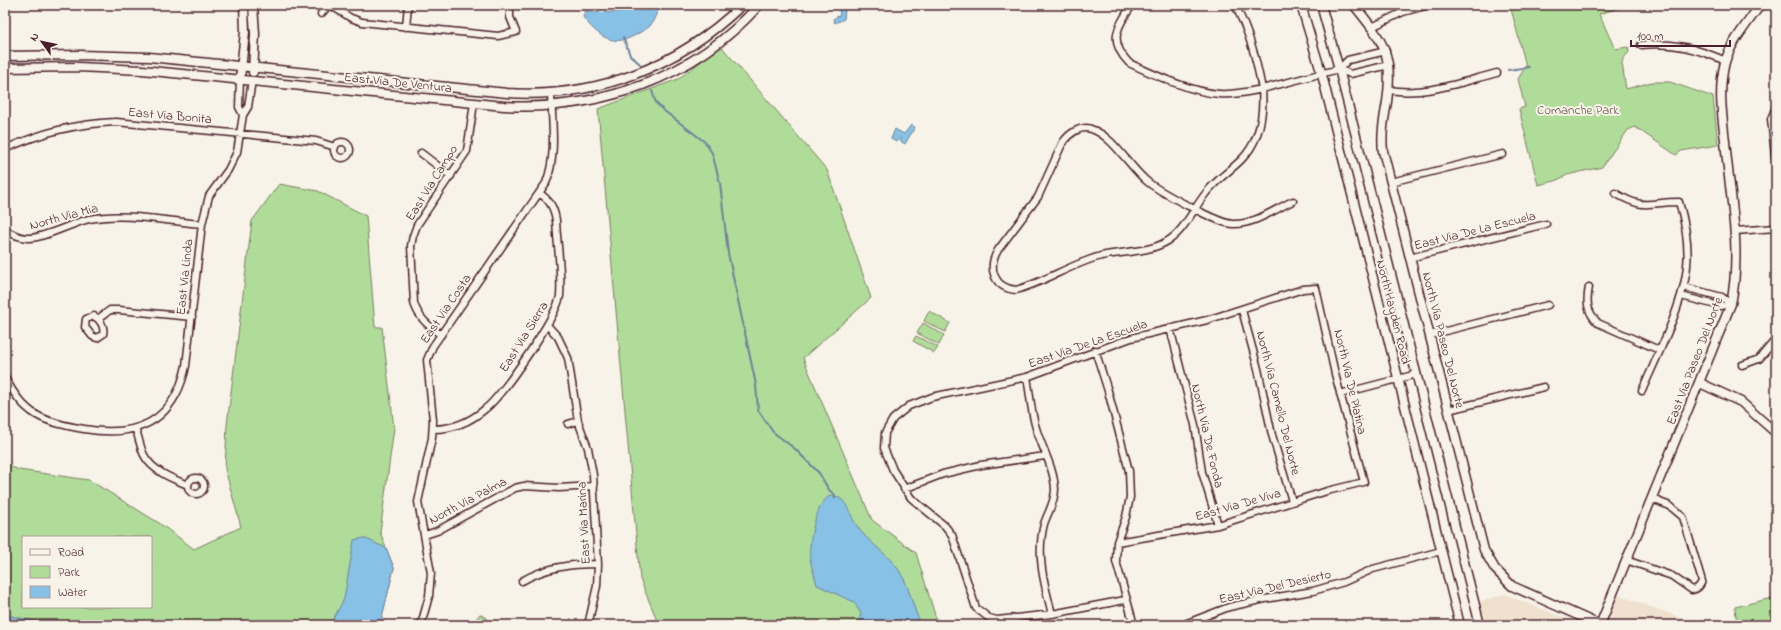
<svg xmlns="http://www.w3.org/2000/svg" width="1781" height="630" font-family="'Indie Flower',sans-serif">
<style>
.built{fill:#f0e1ce}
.green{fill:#b0dc9a;stroke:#7d7e62;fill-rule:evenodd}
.water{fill:#87c2e6;stroke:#6f819b}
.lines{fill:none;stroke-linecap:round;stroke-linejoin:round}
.stream{stroke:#6f819b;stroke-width:2}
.street-casing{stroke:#4a1f2b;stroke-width:9}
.secondary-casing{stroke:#4a1f2b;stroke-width:11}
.street{stroke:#f7f3e8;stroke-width:6}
.secondary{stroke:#f7f3e8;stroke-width:8}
.labels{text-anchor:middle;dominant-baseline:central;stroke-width:4;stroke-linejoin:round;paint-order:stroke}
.street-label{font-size:13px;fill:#4a1f2b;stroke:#f7f3e8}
.park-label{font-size:13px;fill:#644e47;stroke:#f7f3e8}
</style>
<rect width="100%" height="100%" fill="#f7f3e8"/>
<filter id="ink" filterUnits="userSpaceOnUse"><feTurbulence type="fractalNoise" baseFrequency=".025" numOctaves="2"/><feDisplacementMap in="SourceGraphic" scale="8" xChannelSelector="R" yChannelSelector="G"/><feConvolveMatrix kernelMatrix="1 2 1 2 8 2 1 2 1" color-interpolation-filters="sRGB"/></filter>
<g filter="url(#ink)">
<!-- built -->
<path class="built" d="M1504 594 1582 625H1484L1479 602Z
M1618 595 1701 625H1605Z"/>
<!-- green -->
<path class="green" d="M1510 5H1630L1599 14 1615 49 1628 47 1629 52 1623 59 1622 63 1626 89 1652 82H1670L1713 97 1718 145 1681 151 1676 155 1635 127 1628 130 1602 167 1567 175 1555 181 1538 185 1519 109 1525 107 1518 79 1526 66Z
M721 46 827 170 871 298 803 358 872 520 916 553 938 625H659L640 579 598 109 678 79Z
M279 184 318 191 366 216 375 327H382L394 428 380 532 394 568 380 625H53L5 615V464L19 470 89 480 159 523 194 549 241 527 225 469 227 425 252 221ZM23 537H151V607H23Z
M929 311 950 323 945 332 924 321Z
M923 323 944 335 939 345 917 333Z
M916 336 938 347 934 353 913 341Z
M1776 597V625H1737L1735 607Z
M480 614 496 625H476L473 623Z"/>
<!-- water -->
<path class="water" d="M641 5H660V7C656 13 654 21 650 26 647 29 642 31 639 33 615 49 598 37 583 17L585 11C606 14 621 13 641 5Z
M842 7 845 10 844 19 835 23 833 19 840 15 839 10Z
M911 125 915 127 905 144 900 141 902 139 900 138 896 142 891 139 895 129 904 134Z
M830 496C834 496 838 497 841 499 848 505 851 516 855 523 867 544 892 554 904 579 911 594 914 610 921 625H857L861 614 854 602 817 585C815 576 811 567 810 558 808 543 816 502 830 496Z
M364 538 386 548 394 568 380 625H330L344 599 354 540Z
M5 615 53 625H5Z"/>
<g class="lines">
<!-- stream -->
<path class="stream" d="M623 37 630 55 640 64
M1508 70 1529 67
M652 91 656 103 663 110 705 142 712 153 720 183 728 253 756 385 758 410 773 432 795 449 819 473 829 490 835 495V498"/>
<!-- street casing -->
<g class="street-casing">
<path id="street" d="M330 5 351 18 362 22 498 36 516 32 510 17V5
M1132 5C1117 28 1108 41 1129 63 1155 75 1191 92 1219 94 1234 95 1248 92 1262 89 1256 58 1250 34 1235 5
M321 14 329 5
M406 27 408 5
M1372 27 1403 12 1429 5
M1641 45C1674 42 1695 48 1726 61
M1339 69 1350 74 1389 65
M240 79 239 107 243 115
M1389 90C1426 96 1461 82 1497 73
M1776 107 1771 119 1776 165
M334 150a8 8 0 1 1 16 0a8 8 0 1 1-16 0Z
M5 149C43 132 74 124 116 122L316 141 335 147
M421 153 451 176
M1391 182 1503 154
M1615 193C1645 211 1648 202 1679 202 1685 222 1689 246 1687 266 1684 303 1657 356 1642 391
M1293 201C1275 209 1254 225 1233 224 1219 224 1161 192 1149 183 1130 169 1114 136 1091 129 1080 125 1069 134 1063 142L1038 197 998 250C987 268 994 288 1016 290 1045 282 1071 264 1101 256 1122 251 1147 253 1166 242 1184 232 1193 209 1206 193 1216 180 1230 171 1241 160 1260 141 1264 115 1262 89L1339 69 1348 60 1386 51
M5 230C12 234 20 238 28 238 42 239 72 223 89 219 123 212 167 221 202 224
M1735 231 1776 228
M1409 258 1546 224
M1589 287C1586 302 1587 312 1598 323L1659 350
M1684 287 1722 297 1731 304
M1681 296 1720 306 1731 304
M1242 310 1258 369 1272 435 1292 501
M94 316C100 319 105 327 103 334L97 338 92 336 85 327 86 319Z
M98 319 110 310H119L192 317
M547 325 558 337 568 358 578 421 588 448 593 475 598 564 597 586 588 625
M1170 328 1195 425 1202 472 1218 525
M441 335C429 326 419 319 414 303L411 246 413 236 417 225 467 151 474 103
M1430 335 1548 305
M1095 350 1108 391 1129 471 1130 497 1126 517 1117 542 1116 561 1134 625
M1742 365 1759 359 1776 339
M5 377C24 416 44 422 84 429 137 438 174 422 186 366L202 224 209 196 228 170 237 152 243 115 248 107 252 80
M1027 377C1030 393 1031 412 1036 428 1042 448 1054 468 1055 489 1055 502 1048 512 1044 524 1036 555 1044 583 1052 614
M1340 394 1417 374
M1448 410 1544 387
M568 424 578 421
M135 428C139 437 140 447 144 455 152 471 173 479 188 485
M433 429C453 429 470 422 485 409 502 396 557 316 560 296 562 272 557 245 556 220 554 208 550 200 539 193
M188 486a8 8 0 1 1 16 0a8 8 0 1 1-16 0Z
M904 489 943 474 981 465 1045 456
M425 535 437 531 515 488 524 486 559 488 594 486
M1117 542 1218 525 1327 491 1364 482 1335 374 1316 288 1303 289 1207 320 1131 338 1027 377 932 397 909 406 893 419 885 433 884 448 893 470 911 498 945 526 952 535 976 608 989 618 997 620 1052 614 1125 600
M1626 560 1672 576 1692 590C1698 589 1700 586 1702 581L1683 517 1670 506 1652 499
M522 581C546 567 571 564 598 564
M421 625 429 596 431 573 418 502 432 438 433 420 427 360 433 346 546 183C557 155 552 123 551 93
M1182 625 1229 607 1265 599 1313 591 1344 582 1373 569 1441 551"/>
</g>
<!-- secondary casing -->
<g class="secondary-casing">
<path id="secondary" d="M253 5 255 34 253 72
M1301 5 1322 75 1460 625
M1321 5 1339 69 1480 625
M1354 5C1383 41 1394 54 1387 102 1384 119 1381 134 1383 151L1484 550 1495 569 1512 586 1600 625
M5 56 80 55 149 57 507 93C596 99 678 67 742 5
M5 68 78 67 142 70 504 106C600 111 694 78 759 5
M240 79 245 32 244 5
M1700 383 1741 402 1776 433
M1600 625 1731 304C1742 250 1730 196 1725 141 1722 114 1718 89 1725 62 1731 42 1748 23 1760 5"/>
</g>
<!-- street -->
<use href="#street" class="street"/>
<!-- secondary -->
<use href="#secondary" class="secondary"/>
</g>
</g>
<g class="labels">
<!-- street labels -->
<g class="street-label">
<text transform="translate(398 83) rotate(6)">East Via De Ventura</text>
<text transform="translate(170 116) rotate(5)">East Via Bonita</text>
<text transform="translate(432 183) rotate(-58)">East Via Campo</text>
<text transform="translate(64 217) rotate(-15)">North Via Mia</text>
<text transform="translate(1475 231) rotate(-14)">East Via De La Escuela</text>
<text transform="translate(185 277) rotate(-84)">East Via Linda</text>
<text transform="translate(446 309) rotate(-56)">East Via Costa</text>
<text transform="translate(1393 312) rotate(76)">North Hayden Road</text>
<text transform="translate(524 337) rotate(-58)">East Via Sierra</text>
<text transform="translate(1443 340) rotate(76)">North Via Paseo Del Norte</text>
<text transform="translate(1088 344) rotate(-19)">East Via De La Escuela</text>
<text transform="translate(1695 361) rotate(-69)">East Via Paseo Del Norte</text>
<text transform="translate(1350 382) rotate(77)">North Via De Platina</text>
<text transform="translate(1278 403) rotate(76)">North Via Camello Del Norte</text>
<text transform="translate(1207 436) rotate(77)">North Via De Fonda</text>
<text transform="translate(468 501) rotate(-28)">North Via Palma</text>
<text transform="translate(1238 505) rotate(-16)">East Via De Viva</text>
<text transform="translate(584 523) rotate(-93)">East Via Marina</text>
<text transform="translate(1275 587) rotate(-13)">East Via Del Desierto</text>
</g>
<!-- park labels -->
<g class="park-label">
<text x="1578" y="110">Comanche Park</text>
</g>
</g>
<!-- margin -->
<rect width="1781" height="630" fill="none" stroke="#f7f3e8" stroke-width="20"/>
<rect x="10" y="10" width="1761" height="610" fill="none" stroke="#4a1f2b" stroke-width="1.5" filter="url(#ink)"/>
<!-- legend -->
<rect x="22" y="536" width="130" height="72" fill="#f7f3e8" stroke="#b29e9c"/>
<rect x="30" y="549" width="20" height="6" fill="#f7f3e8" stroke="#b29e9c"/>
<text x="58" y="556" font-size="12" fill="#4a1f2b">Road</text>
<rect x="30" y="566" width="20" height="12" fill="#b0dc9a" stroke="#b29e9c"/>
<text x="58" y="576" font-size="12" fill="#4a1f2b">Park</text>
<rect x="30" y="586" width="20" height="12" fill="#87c2e6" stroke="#b29e9c"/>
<text x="58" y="596" font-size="12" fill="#4a1f2b">Water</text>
<!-- north arrow -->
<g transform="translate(42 42) rotate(303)" stroke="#f7f3e8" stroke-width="3" paint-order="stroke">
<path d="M0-3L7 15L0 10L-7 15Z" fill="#4a1f2b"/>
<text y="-6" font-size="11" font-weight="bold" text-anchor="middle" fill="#4a1f2b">N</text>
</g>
<!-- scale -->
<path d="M1631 40v6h99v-6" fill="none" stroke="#4a1f2b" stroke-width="2"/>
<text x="1637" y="40" font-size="12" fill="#4a1f2b" stroke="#f7f3e8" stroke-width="3" paint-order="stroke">100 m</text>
</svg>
